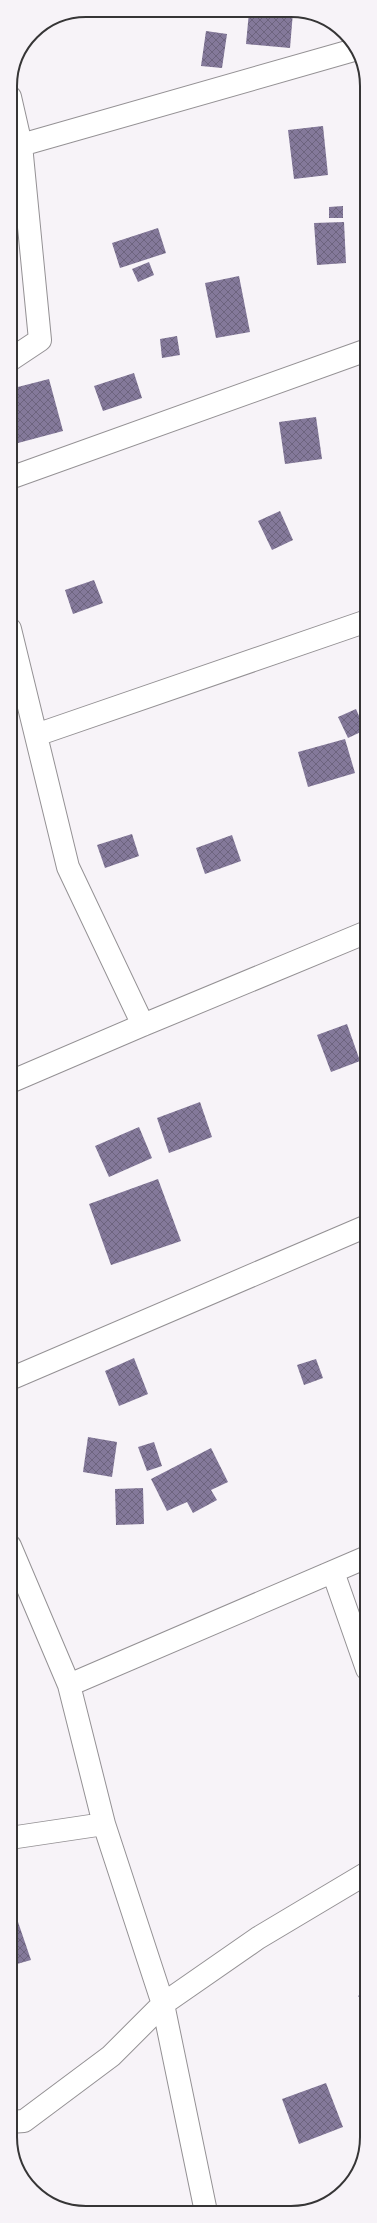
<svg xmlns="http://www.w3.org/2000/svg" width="377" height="2223" font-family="'IBM Plex Sans',sans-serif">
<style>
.building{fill:url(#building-cross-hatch)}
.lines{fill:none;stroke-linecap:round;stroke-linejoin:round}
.minor-casing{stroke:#949194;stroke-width:24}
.minor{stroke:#fff;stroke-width:22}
.rim{fill:none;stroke:#363536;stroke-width:2}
</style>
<defs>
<pattern id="building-cross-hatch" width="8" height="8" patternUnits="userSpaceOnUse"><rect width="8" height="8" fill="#84799a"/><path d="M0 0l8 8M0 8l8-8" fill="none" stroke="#6d647e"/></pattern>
</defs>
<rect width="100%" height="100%" fill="#f7f3f8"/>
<!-- building -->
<path class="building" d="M249 12H293L290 48 246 44Z
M206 31 227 34 222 68 201 66Z
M323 126 328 175 294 179 288 130Z
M343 206V218H329V207Z
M344 222 346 263 317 265 314 223Z
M158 228 166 253 120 268 112 243Z
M149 262 154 275 138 282 132 269Z
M239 276 250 332 216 338 205 283Z
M177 336 180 355 162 358 160 339Z
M134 373 142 398 103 411 94 386Z
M49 379 63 431 18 443 10 413V389Z
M316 417 322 459 285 464 279 422Z
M367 479V498H366L363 480Z
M280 511 293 540 272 550 258 521Z
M94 580 103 603 73 614 65 590Z
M356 709 365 730 348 738 338 717Z
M345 739 355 773 308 787 298 752Z
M367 779V798L361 781Z
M132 834 139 856 105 868 97 845Z
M232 835 241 861 205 874 196 848Z
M347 1024 360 1061 331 1072 317 1035Z
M200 1102 212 1137 169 1153 157 1118Z
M139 1127 152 1158 109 1177 95 1146Z
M158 1179 181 1241 111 1265 89 1204Z
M134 1358 148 1394 119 1406 105 1371Z
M316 1359 323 1378 304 1385 297 1365Z
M88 1437 117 1442 112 1477 83 1472Z
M154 1442 162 1466 147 1471 138 1447Z
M211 1448 228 1482 211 1490 217 1500 193 1513 187 1502 167 1511 151 1479Z
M143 1488 144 1524 116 1525 115 1489Z
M17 1919 31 1960 10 1966V1921Z
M367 1989V2007L358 1996Z
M326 2083 343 2127 299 2144 282 2099Z"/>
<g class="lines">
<!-- minor casing -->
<g class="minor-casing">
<path id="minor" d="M10 97 21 145 40 340 10 360
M21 145 354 50
M10 478 367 350
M10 629 68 867 143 1025
M36 735 367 621
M10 1082 143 1025 367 932
M10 1379 367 1226
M10 1546 69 1685 104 1824 163 2004 206 2212
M333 1572 367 1669
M69 1685 367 1557
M10 1838 104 1824
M10 2122 24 2121 111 2056 163 2004 258 1938 367 1873"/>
</g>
<!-- minor -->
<use href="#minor" class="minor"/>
</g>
<!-- crop -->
<path d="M0 0H377V2223H0ZM86 17H291A69 69 0 0 1 360 86V2137A69 69 0 0 1 291 2206H86A69 69 0 0 1 17 2137V86A69 69 0 0 1 86 17Z" fill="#f7f3f8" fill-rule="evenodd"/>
<path class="rim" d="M86 17H291A69 69 0 0 1 360 86V2137A69 69 0 0 1 291 2206H86A69 69 0 0 1 17 2137V86A69 69 0 0 1 86 17Z"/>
</svg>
